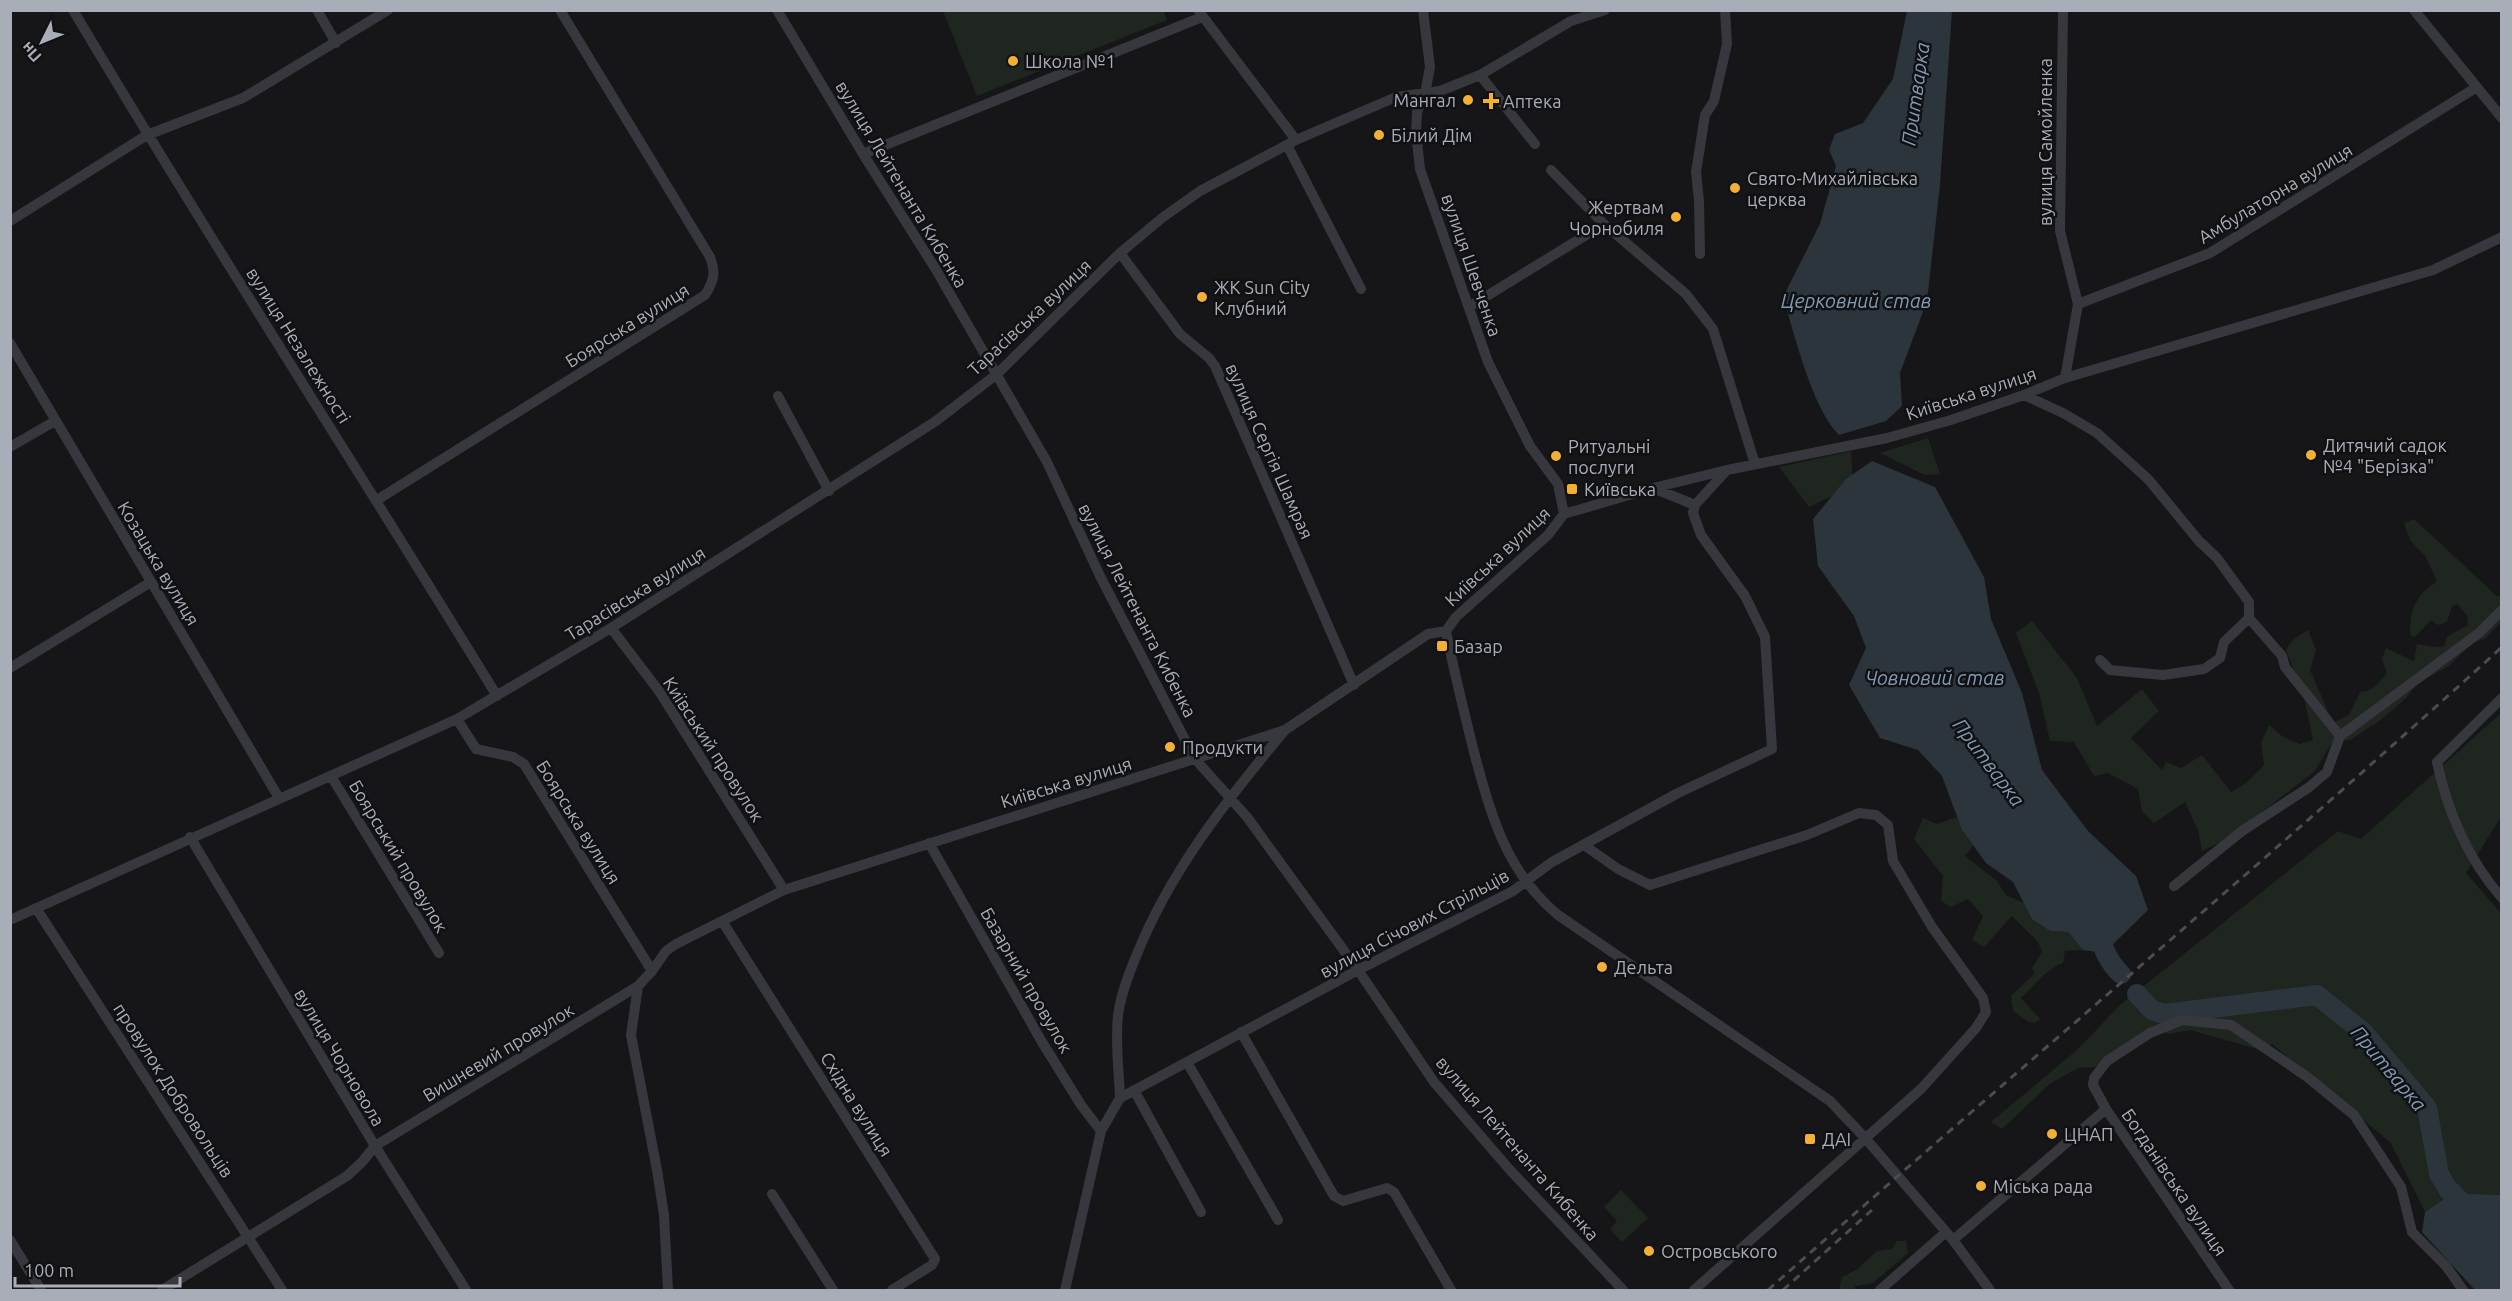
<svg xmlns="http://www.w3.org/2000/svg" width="2512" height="1301" font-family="Ubuntu,sans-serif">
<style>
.green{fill:#1e261f}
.water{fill:#2c353c}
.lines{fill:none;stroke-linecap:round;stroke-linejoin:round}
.river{stroke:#2c353c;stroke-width:20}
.minor{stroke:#37383d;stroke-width:10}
.rail{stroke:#4a4c52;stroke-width:3;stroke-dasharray:8 6;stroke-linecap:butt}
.poi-dot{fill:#f2b134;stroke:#111113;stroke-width:2}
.labels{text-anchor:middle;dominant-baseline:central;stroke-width:5;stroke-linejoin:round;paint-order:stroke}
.poi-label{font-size:18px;fill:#a8adb8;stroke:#111113;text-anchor:start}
.street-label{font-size:18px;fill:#a8adb8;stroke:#111113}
.water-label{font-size:20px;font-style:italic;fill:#7f9bb3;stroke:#111113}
</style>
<rect width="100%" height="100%" fill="#161618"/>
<!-- green -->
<path class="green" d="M1163 10 1167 20 977 96 943 11Z
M1928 438 1940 474 1925 475 1880 453Z
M1851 451 1853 486 1809 507 1779 467Z
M2414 519 2497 596H2501V622L2485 639 2472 643 2449 666 2418 683 2406 698 2382 719 2350 740 2332 743 2314 772 2225 840 2202 851 2198 830 2185 802 2154 823 2142 811 2138 789 2108 773 2094 776 2074 742 2050 741 2039 693 2016 633 2032 621 2077 678 2097 726 2142 689 2159 711 2131 738 2162 770 2166 762 2181 768 2202 755 2231 792 2246 783 2264 765 2261 742 2269 725 2282 736 2299 744 2313 740 2303 692 2286 651C2289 640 2299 636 2308 630L2316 650 2310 670 2333 723 2349 715 2360 692C2373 692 2379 682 2387 673L2382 659 2386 648 2414 661 2417 644 2434 647 2444 646 2447 637 2468 625 2467 615 2457 604 2452 606 2447 622 2438 625 2431 620 2415 637 2411 636C2407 612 2417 594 2437 581L2425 556 2410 540 2404 523Z
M2501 713V817L2466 873 2501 913V1195L2453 1193 2425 1212 2391 1143 2272 1044 2264 1051 2190 1030 2168 1034 2155 1025 2095 1067 2078 1068 2051 1083 2002 1129 1991 1122 2077 1050 2120 1005 2338 831 2361 839Z
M1957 817 1962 830 1973 846 1965 856 1997 881 2006 895 2024 903 2033 919 2050 931 2068 932 2083 950 2065 951 2063 963C2043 971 2037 984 2021 998L2040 1019 2035 1023 2027 1021 2013 1011 2011 996 2034 974 2032 968 2042 952 2038 942 2012 916 1984 947 1972 940 1983 916 1968 899 1951 907 1941 901 1943 876 1914 839 1923 818 1937 824Z
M1621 1190 1648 1218 1622 1242 1610 1229 1617 1221 1604 1207Z
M1897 1241H1906L1908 1253 1873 1283 1855 1286V1290H1839L1842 1277 1856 1270 1877 1251 1892 1249Z"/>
<!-- water -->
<path class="water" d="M1907 11H1952L1940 185 1927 301 1900 373 1902 406 1886 421 1839 435C1812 408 1795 336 1783 297L1820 224 1836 166 1829 150 1835 134 1863 123 1893 79Z
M1872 461 1935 487 1984 577 1991 619 2022 693 2042 770 2088 831 2136 876 2148 910 2104 953 2083 950 2068 932 2050 931 2032 919 2013 882 1986 863 1962 830 1942 776 1918 750 1880 738 1849 685 1866 648 1854 616 1818 566 1813 519 1846 479Z
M2453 1193 2501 1195V1290H2475L2422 1232 2425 1212Z"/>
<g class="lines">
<!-- river -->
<path class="river" d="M2097 929C2103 947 2107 961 2121 974
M2137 994 2152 1010 2164 1014 2317 995 2363 1032 2427 1108 2439 1174 2449 1191 2453 1193 2502 1249"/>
<!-- minor -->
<path class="minor" d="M73 10C210 241 357 467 497 696
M317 10 336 43
M777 10 863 154 935 268 1047 462 1100 576 1195 759 1247 817 1358 970 1434 1082 1510 1170 1623 1290
M1198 10 1296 140
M1423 10 1430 67 1425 94 1417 112 1416 132 1420 169 1488 362 1530 446 1558 484 1564 514
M2063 10 2060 231 2078 304 2065 378
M2414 10 2502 118
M1480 75 1535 144
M1287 145 1361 289
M863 154 1202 17
M1551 170 1604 224 1686 294 1713 329 1755 464
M10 221 147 135 243 98 388 10
M1120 253 1180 334 1209 358 1215 366 1354 685
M1700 254 1699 201 1696 172 1705 115 1714 101 1727 44 1725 10
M2078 304 2210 253 2477 87
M1469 307 1604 224
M10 343 279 798
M2024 395 2063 413 2097 433 2148 479 2199 541 2217 558 2249 602V618L2282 656 2285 667 2340 736
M778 396 829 491
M10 447 55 421
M1653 488 1695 505
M377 500 705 295C714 281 716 273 710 257L560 10
M611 628 659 691 784 890
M1446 631 1456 617 1548 535 1564 514 1653 488 1727 470 1887 438 1951 420 2024 395 2065 378 2433 270 2502 237
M1446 631C1454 672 1464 712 1474 752 1490 814 1507 873 1558 915L1830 1101 1866 1139 1953 1240 1990 1290
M2100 660 2110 670 2163 675 2204 669 2220 658 2224 642 2249 618
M10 668 151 582
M2502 698 2437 762C2447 811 2469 861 2502 898
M457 719 476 749 513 757 524 764 652 971
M331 776 439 953
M190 837 375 1146 466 1290
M929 843 1042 1042 1081 1105 1101 1131
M1584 845 1618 869 1650 885 1807 835 1859 813 1876 815 1888 825 1893 861 1932 927 1983 998 1986 1012 1976 1028 1921 1089 1694 1290
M2174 886 2242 831 2308 788 2327 772 2340 736 2479 633 2502 610
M36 908 282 1290
M10 920 457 719 611 628 936 421 997 374 1120 253 1162 218 1200 191 1296 140 1396 97 1440 91 1480 75 1571 21 1605 10
M722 921 935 1259 932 1265 892 1290
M638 986 631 1035 657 1170 664 1215 668 1290
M1241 1032 1334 1196 1343 1201 1387 1188 1394 1192 1451 1290
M1187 1062 1278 1220
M1134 1090 1201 1212
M1120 1098C1119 1071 1115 1042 1118 1016 1120 997 1128 976 1135 959 1169 872 1226 801 1285 730
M2106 1109 2093 1085 2094 1078 2107 1061 2150 1033 2182 1020 2231 1025 2306 1076 2354 1115 2401 1187 2412 1232 2446 1266 2463 1290
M772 1194 833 1290
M10 1240 41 1290
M1953 1240 2106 1109 2229 1290
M162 1290 347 1176 362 1162 375 1146 638 986 652 971 666 951 676 944 784 890 1285 730 1428 634 1446 631
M1065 1290 1101 1131 1120 1098 1358 970 1513 891 1552 862 1678 793 1772 749 1765 637 1745 596 1701 535 1693 513 1695 505 1727 470
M1880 1290 1946 1232"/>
<!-- rail -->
<path class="rail" d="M1768 1290C2012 1074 2261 866 2502 647
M1783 1290 1872 1210"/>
</g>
<!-- markers -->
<g class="poi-dot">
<circle cx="1013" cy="61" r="6"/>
<circle cx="1468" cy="100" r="6"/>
<path d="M1488 92h6v6h6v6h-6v6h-6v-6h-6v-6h6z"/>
<circle cx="1379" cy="135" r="6"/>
<circle cx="1735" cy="188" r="6"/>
<circle cx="1676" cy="217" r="6"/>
<circle cx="1202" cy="297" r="6"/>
<circle cx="2311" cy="455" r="6"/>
<circle cx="1556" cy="456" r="6"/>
<rect x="1566" y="483" width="12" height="12" rx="3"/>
<rect x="1436" y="640" width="12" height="12" rx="3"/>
<circle cx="1170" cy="747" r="6"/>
<circle cx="1602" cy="967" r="6"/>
<circle cx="2052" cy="1134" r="6"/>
<rect x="1804" y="1133" width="12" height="12" rx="3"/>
<circle cx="1981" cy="1186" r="6"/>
<circle cx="1649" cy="1251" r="6"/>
</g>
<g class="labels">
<!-- poi labels -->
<g class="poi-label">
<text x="1025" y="61">Школа №1</text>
<text x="1456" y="100" text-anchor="end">Мангал</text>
<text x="1503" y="101">Аптека</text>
<text x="1391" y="135">Білий Дім</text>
<text x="1747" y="178">Свято-Михайлівська<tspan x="1747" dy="21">церква</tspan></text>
<text x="1664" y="207" text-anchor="end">Жертвам<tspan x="1664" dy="21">Чорнобиля</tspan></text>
<text x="1214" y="287">ЖК Sun City<tspan x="1214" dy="21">Клубний</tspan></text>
<text x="2323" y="445">Дитячий садок<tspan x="2323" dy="21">№4 "Берізка"</tspan></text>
<text x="1568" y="446">Ритуальні<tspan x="1568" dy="21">послуги</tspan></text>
<text x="1584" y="489">Київська</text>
<text x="1454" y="646">Базар</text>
<text x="1182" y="747">Продукти</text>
<text x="1614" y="967">Дельта</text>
<text x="2064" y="1134">ЦНАП</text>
<text x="1822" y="1139">ДАІ</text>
<text x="1993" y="1186">Міська рада</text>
<text x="1661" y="1251">Островського</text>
</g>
<!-- street labels -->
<g class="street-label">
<text transform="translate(2045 142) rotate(-90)">вулиця Самойленка</text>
<text transform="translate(902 184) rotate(59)">вулиця Лейтенанта Кибенка</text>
<text transform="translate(2275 193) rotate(-31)">Амбулаторна вулиця</text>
<text transform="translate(1472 265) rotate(71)">вулиця Шевченка</text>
<text transform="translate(1029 317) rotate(-43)">Тарасівська вулиця</text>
<text transform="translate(627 325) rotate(-32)">Боярська вулиця</text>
<text transform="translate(299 345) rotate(58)">вулиця Незалежності</text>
<text transform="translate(1971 393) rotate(-18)">Київська вулиця</text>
<text transform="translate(1270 451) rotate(66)">вулиця Сергія Шамрая</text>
<text transform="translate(1497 556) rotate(-43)">Київська вулиця</text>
<text transform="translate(159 563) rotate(59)">Козацька вулиця</text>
<text transform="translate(635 593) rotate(-32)">Тарасівська вулиця</text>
<text transform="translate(1138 610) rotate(63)">вулиця Лейтенанта Кибенка</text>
<text transform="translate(714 749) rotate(57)">Київський провулок</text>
<text transform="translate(1066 782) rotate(-17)">Київська вулиця</text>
<text transform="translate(579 822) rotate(58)">Боярська вулиця</text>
<text transform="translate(399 856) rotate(59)">Боярський провулок</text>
<text transform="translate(1414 923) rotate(-28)">вулиця Січових Стрільців</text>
<text transform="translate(1027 980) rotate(60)">Базарний провулок</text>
<text transform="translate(498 1052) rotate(-31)">Вишневий провулок</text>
<text transform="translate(340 1057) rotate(59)">вулиця Чорновола</text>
<text transform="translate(174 1090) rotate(57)">провулок Добровольців</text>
<text transform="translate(857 1104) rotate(58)">Східна вулиця</text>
<text transform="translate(1518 1148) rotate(49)">вулиця Лейтенанта Кибенка</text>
<text transform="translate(2175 1182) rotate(56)">Богданівська вулиця</text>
</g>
<!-- water labels -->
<g class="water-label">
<text transform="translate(1915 94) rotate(-82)">Притварка</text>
<text x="1856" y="300">Церковний став</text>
<text x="1935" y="677">Човновий став</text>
<text transform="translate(1989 762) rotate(53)">Притварка</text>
<text transform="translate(2389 1068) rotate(50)">Притварка</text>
</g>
</g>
<!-- border -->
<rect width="2512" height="1301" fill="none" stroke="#a8adb8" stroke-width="24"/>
<!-- north arrow -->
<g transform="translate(42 42) rotate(227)" stroke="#111113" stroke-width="4.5" paint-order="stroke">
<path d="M0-4.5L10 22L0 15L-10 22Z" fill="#a8adb8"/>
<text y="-9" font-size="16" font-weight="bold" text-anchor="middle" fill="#a8adb8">Пн</text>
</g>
<!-- scale -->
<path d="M15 1277v9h165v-9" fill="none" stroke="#a8adb8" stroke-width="3"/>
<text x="24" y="1277" font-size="18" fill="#a8adb8" stroke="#111113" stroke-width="4.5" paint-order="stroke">100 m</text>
</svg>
